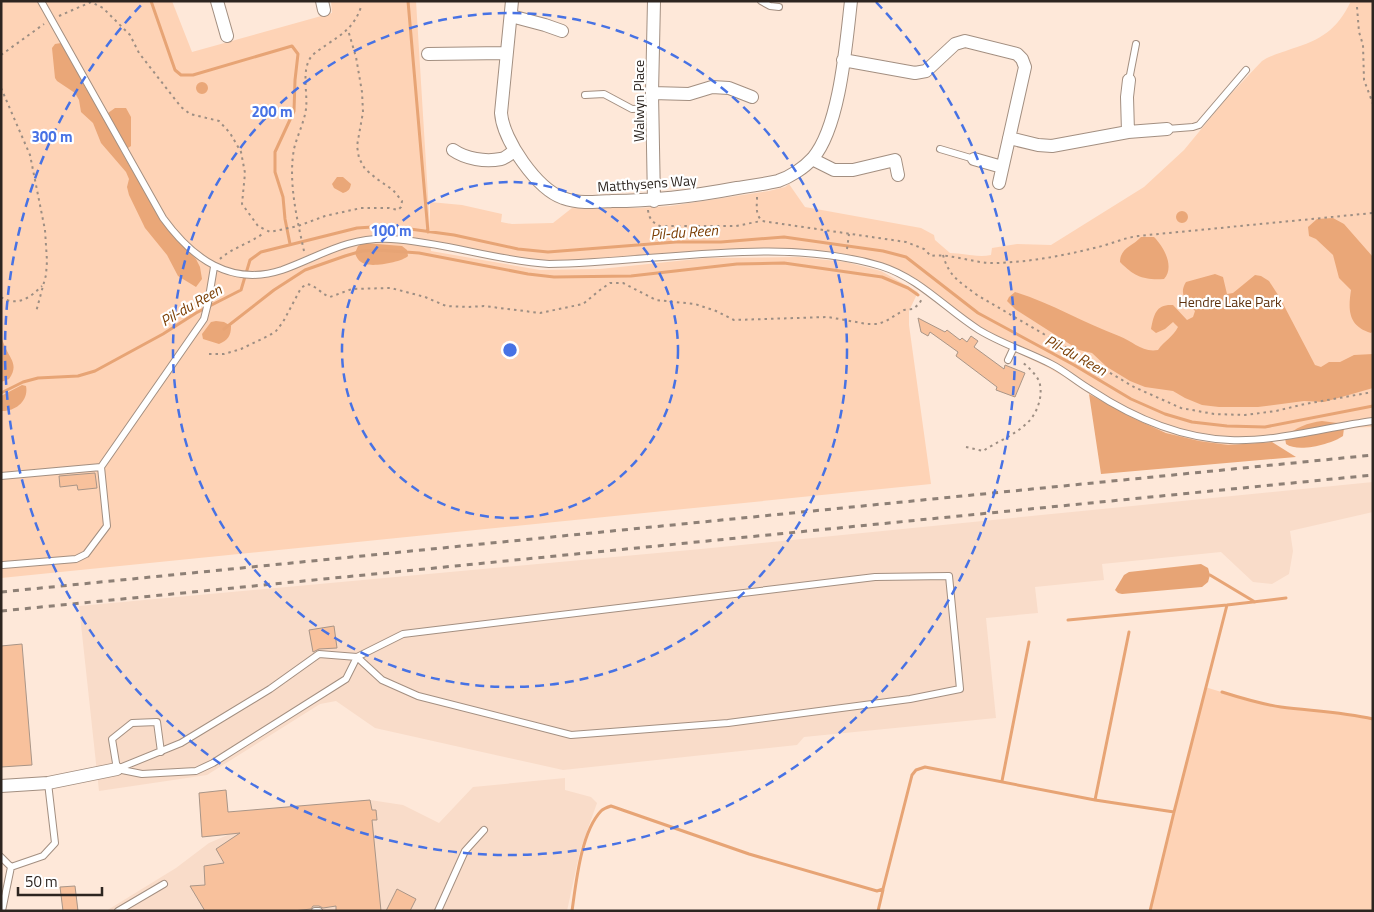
<svg xmlns="http://www.w3.org/2000/svg" width="1374" height="912" font-family="'Titillium Web',sans-serif">
<style>
.built{fill:#f9dcc9}
.green{fill:#fed3b6}
.forest{fill:#eaa778}
.water{fill:#e7a475}
.lines{fill:none;stroke-linecap:round;stroke-linejoin:round}
.stream{stroke:#e7a475;stroke-width:3}
.building{fill:#f8c19c;stroke:#a99587}
.lane-casing{stroke:#a38f81;stroke-width:8}
.street-casing{stroke:#a38f81;stroke-width:14}
.path{stroke:#9d8e83;stroke-width:2;stroke-dasharray:2.5 4;stroke-linecap:butt}
.lane{stroke:#fff;stroke-width:6}
.street{stroke:#fff;stroke-width:12}
.rail{stroke:#8e8076;stroke-width:3;stroke-dasharray:6 6;stroke-linecap:butt}
.ring{fill:none;stroke:#4772e4;stroke-width:2.5;stroke-dasharray:9 6}
.labels{text-anchor:middle;dominant-baseline:central;stroke-width:4.5;stroke-linejoin:round;paint-order:stroke}
.street-label{font-size:14px;fill:#2d2520;stroke:#fff}
.park-label{font-size:14px;fill:#5e320f;stroke:#fff}
.water-label{font-size:15px;font-style:italic;fill:#7c3f05;stroke:#fff}
.centre{fill:#4772e4;stroke:#fff;stroke-width:2.5}
.ring-label{font-size:15px;text-anchor:middle;font-weight:bold;fill:#4772e4;stroke:#fff;stroke-width:4.5;stroke-linejoin:round;paint-order:stroke}
</style>
<rect width="100%" height="100%" fill="#fee8d9"/>
<!-- built -->
<path class="built" d="M1373 482V512L1290 531 1293 551 1289 574 1272 584 1253 582 1221 552 1102 564 1104 580 1035 587 1038 613 986 618 996 718 804 737 797 745 563 770 375 728 336 701 320 704 207 775 99 791 79 606 701 549Z
M565 778V790L591 797 597 803 580 851 567 911H106L176 868 209 843 230 834 231 812 370 800 403 805 439 823 473 787Z"/>
<!-- green -->
<path class="green" d="M1 1H172L192 52 332 13 331 1H416L430 229V202L462 205 502 214 501 222 512 224 553 223 572 208H638L670 206 769 191 785 187 789 184 805 207 921 228 934 235 935 240 950 253C964 253 977 258 991 255L992 248 1017 244 1051 245 1144 187 1184 150 1226 99 1262 61C1271 55 1281 53 1291 49 1321 40 1337 30 1351 1H1373V427C1325 428 1278 444 1230 445 1188 446 1130 420 1095 398 1082 389 1069 379 1054 371 1043 364 1031 360 1020 354L1023 348C1003 339 983 330 966 317 945 303 926 283 904 272 866 253 814 251 773 249L565 261H530L430 242 431 251 540 270 600 269 706 258 799 257 846 262 881 271 918 292 909 311V325L931 484 1 578Z
M1205 687 1241 698 1281 707 1319 710 1373 719V911H1150Z"/>
<!-- forest -->
<path class="forest" d="M61 43 66 49 86 89 99 106 106 122 110 125 112 122 108 113 115 108H126L131 117V146L128 148 125 145H119L121 151 160 219 178 240 196 259 200 267 202 279 196 287 178 276 167 255 145 228 129 195 127 187 129 179 126 172 101 143 93 123 81 112 79 100 75 93 57 81 55 78 52 48 55 44Z
M196 88a6 6 0 1 1 12 0a6 6 0 1 1-12 0Z
M337 177H343L351 184C350 189 349 191 343 193L334 188 332 184Z
M1176 217a6 6 0 1 1 12 0a6 6 0 1 1-12 0Z
M1333 218 1344 224 1373 257V331L1371 333C1348 326 1348 310 1351 290L1339 278 1333 255 1316 239 1309 236 1308 227 1317 219Z
M1141 237H1154C1164 247 1175 267 1164 279 1143 280 1135 277 1120 262 1120 248 1133 246 1141 237Z
M364 243 402 246 407 250 408 256C402 262 374 267 366 264 360 263 357 259 355 253L358 246Z
M1215 274 1223 277 1227 294 1233 293 1255 275 1261 276 1269 281 1280 298 1315 365 1321 367 1329 362H1340L1354 355 1373 354V388L1324 402 1304 401 1258 407H1219L1202 405 1185 398 1173 391 1145 387 1130 381 1107 367 1092 353 1079 350 1015 309 1007 301 1009 297 1015 292C1051 303 1084 323 1119 336 1133 341 1142 353 1158 350 1164 341 1173 337 1178 327L1173 322 1165 329 1156 333 1151 329C1154 314 1156 304 1173 305L1187 320 1193 317 1195 311C1187 301 1178 295 1186 282Z
M216 321 224 322 231 326C231 336 228 340 219 344L203 339 202 334 211 322Z
M1 337C3 341 4 345 6 349 12 361 18 366 9 379L1 382Z
M22 385 26 386C29 401 15 412 1 411V396Z
M1089 394 1135 419 1166 433 1199 441 1228 445 1272 442 1296 457 1101 474Z
M1322 421 1337 423 1344 428 1343 436C1332 444 1298 453 1286 444L1285 438C1295 427 1308 423 1322 421Z"/>
<!-- water -->
<path class="water" d="M1201 564 1208 568 1210 575 1208 582 1202 587 1122 594 1118 593 1115 590 1124 575 1129 572Z"/>
<g class="lines">
<!-- stream -->
<path class="stream" d="M151 1 175 70 181 75H193L292 46 298 54 295 80 294 111 275 152V172L283 197 285 219 290 244
M408 1 428 232
M224 329 274 290 305 270 345 256 362 251 378 250 419 253 528 274 554 277 631 276 737 264 784 263 882 277 908 288 918 295
M1 393 23 382 38 378 78 376 95 371 163 334 196 313 241 290 250 260 261 252 357 228 388 226 454 235 518 249 548 252 676 242H721L784 237 883 251 906 257 978 313 1074 365 1131 399 1165 414 1192 422 1227 426 1265 427 1373 406
M1210 575 1255 602
M1068 620 1227 605 1286 598
M1222 692C1241 698 1261 704 1281 707 1312 711 1342 712 1373 719
M1002 781 1029 642
M1095 800 1129 632
M572 911C576 883 581 832 601 811 603 809 608 807 611 806L749 854 877 891 883 889 912 775 916 770 925 767 1095 800 1174 812
M878 911 883 890
M1150 911 1174 812 1227 605"/>
</g>
<!-- building -->
<path class="building" d="M918 318 945 332 947 330 960 340 962 338 967 342 971 336 978 341 974 347 1004 369 1005 365 1025 373 1015 397 996 390 997 387 956 356 958 352 930 332 928 336 921 332Z
M95 473 97 488 78 490 77 485 60 487 59 476Z
M334 626 337 648 319 649 313 652 309 630Z
M22 644 32 765 1 767V646Z
M226 790 228 812 370 800 372 810H376L377 820H372L381 911H336V906L323 908 319 906H313L311 909 293 911H205L190 886 205 885 204 866 224 863 216 849 240 833 202 837 199 793Z
M75 886 78 911H63L60 887Z
M397 889 416 899 410 911H386Z"/>
<g class="lines">
<!-- lane casing -->
<g class="lane-casing">
<path id="lane" d="M41 1 163 218C192 258 230 287 282 270 321 256 346 237 391 239 445 242 496 261 549 264 656 263 777 235 881 266 919 278 946 309 979 330 1002 344 1028 352 1051 364 1065 371 1077 382 1091 390 1132 417 1180 438 1230 440 1277 442 1326 427 1373 421
M761 1 770 6 779 7
M1129 80 1136 44
M585 95 604 94 632 109 653 108
M1167 129 1193 127 1199 125 1246 70
M940 149 974 159
M1008 360 1014 347
M1 476 101 467
M3 565 76 559 86 554 107 526 101 467 204 319 208 303 214 267
M949 576 960 689 910 699 728 723 571 735 418 696 382 680 357 657 403 634 875 577Z
M319 654 357 657 346 679 213 763 196 771 142 774 117 769 181 743 270 689Z
M117 769 112 739 132 723 157 722 161 752
M1 857 11 867
M11 867 43 856 55 843 48 783
M2 911 11 867
M118 911 164 884
M315 911H319
M438 911 465 851 484 830"/>
</g>
<!-- street casing -->
<g class="street-casing">
<path id="street" d="M217 1 227 36
M322 1 324 10
M512 1 501 113C503 140 537 189 563 198 579 204 596 202 612 201 655 201 695 196 737 188 750 186 765 184 778 181 790 177 804 168 813 158 840 126 846 44 851 1
M511 16 545 25 562 31
M428 54 506 53
M843 60 915 73 926 71 955 44 965 41 1017 54 1022 59 1025 67 999 183
M652 93 689 94 712 87 729 88 752 97
M1128 132 1127 97 1129 80
M1009 138 1038 145 1052 146 1128 132 1167 129
M453 150C466 159 485 162 501 159 506 158 511 153 515 150
M812 159 834 170H853L895 160 898 175
M974 159 1002 167
M654 201 652 93 654 1
M1 786 48 783 117 769"/>
</g>
<!-- path -->
<path class="path" d="M1357 7 1359 32 1363 45 1364 80 1373 104
M59 16 91 2 103 8 130 35 139 53 181 107 190 114 219 121 230 133 241 152 245 173 242 204 258 226 270 232 298 226 325 216 361 208H389L398 210 401 207 402 201 393 190 377 179 365 169 359 158 357 146 363 112 362 92 356 57 348 30
M1 55 44 24
M1 88 30 155 45 230 47 261 46 275 36 312
M757 197C757 206 755 214 762 221L906 242 924 249 931 256C951 253 975 264 996 263 1029 262 1062 256 1094 248 1109 245 1123 238 1138 236L1373 213
M648 210C649 219 653 223 660 226H736L761 221
M847 249 849 234
M304 251C297 219 288 182 294 149 297 136 304 123 306 109 308 93 301 71 311 57 315 52 321 49 326 45 343 34 354 27 361 7
M943 255C949 277 960 282 977 295L1134 387 1181 408 1214 414 1245 415 1276 411 1305 404 1373 392
M220 259C231 248 258 240 264 232
M1 297C17 307 30 298 42 286
M209 354H224L241 349 270 335 276 331 283 322 301 288 307 284C317 286 321 294 330 297L352 289 391 288 425 297 446 306 468 307 484 306 540 313 583 304 600 290 610 283H623L656 300 695 304 716 311 734 320 828 317 867 324H878L886 321 904 310 913 309 919 304 923 297
M966 447 983 451C995 443 1016 434 1026 424 1037 415 1044 395 1039 381 1035 373 1028 367 1021 361"/>
<!-- lane -->
<use href="#lane" class="lane"/>
<!-- street -->
<use href="#street" class="street"/>
<!-- rail -->
<path class="rail" d="M1 592 1373 455
M1 611 1373 475"/>
</g>
<!-- distance rings -->
<g class="ring">
<circle cx="510" cy="350" r="168"/>
<circle cx="510" cy="350" r="337"/>
<path d="M876 2A505 505 0 1 1 144 2"/>
</g>
<g class="labels">
<!-- street labels -->
<g class="street-label">
<text transform="translate(638 101) rotate(-90)">Walwyn Place</text>
<text transform="translate(647 183) rotate(-4)">Matthysens Way</text>
</g>
<!-- park labels -->
<g class="park-label">
<text x="1230" y="301">Hendre Lake Park</text>
</g>
<!-- water labels -->
<g class="water-label">
<text transform="translate(684 232) rotate(-4)">Pil-du Reen</text>
<text transform="translate(191 305) rotate(-30)">Pil-du Reen</text>
<text transform="translate(1076 355) rotate(29)">Pil-du Reen</text>
</g>
</g>
<circle cx="510" cy="350" r="8" class="centre"/>
<g class="ring-label">
<text x="272" y="117">200 m</text>
<text x="52" y="142">300 m</text>
<text x="391" y="236">100 m</text>
</g>
<!-- border -->
<rect width="1374" height="912" fill="none" stroke="#2d2520" stroke-width="5"/>
<!-- scale -->
<path d="M18 887v8h84v-8" fill="none" stroke="#2d2520" stroke-width="2.5"/>
<text x="25" y="887" font-size="15" fill="#2d2520" stroke="#ffffff" stroke-width="4" paint-order="stroke">50 m</text>
</svg>
